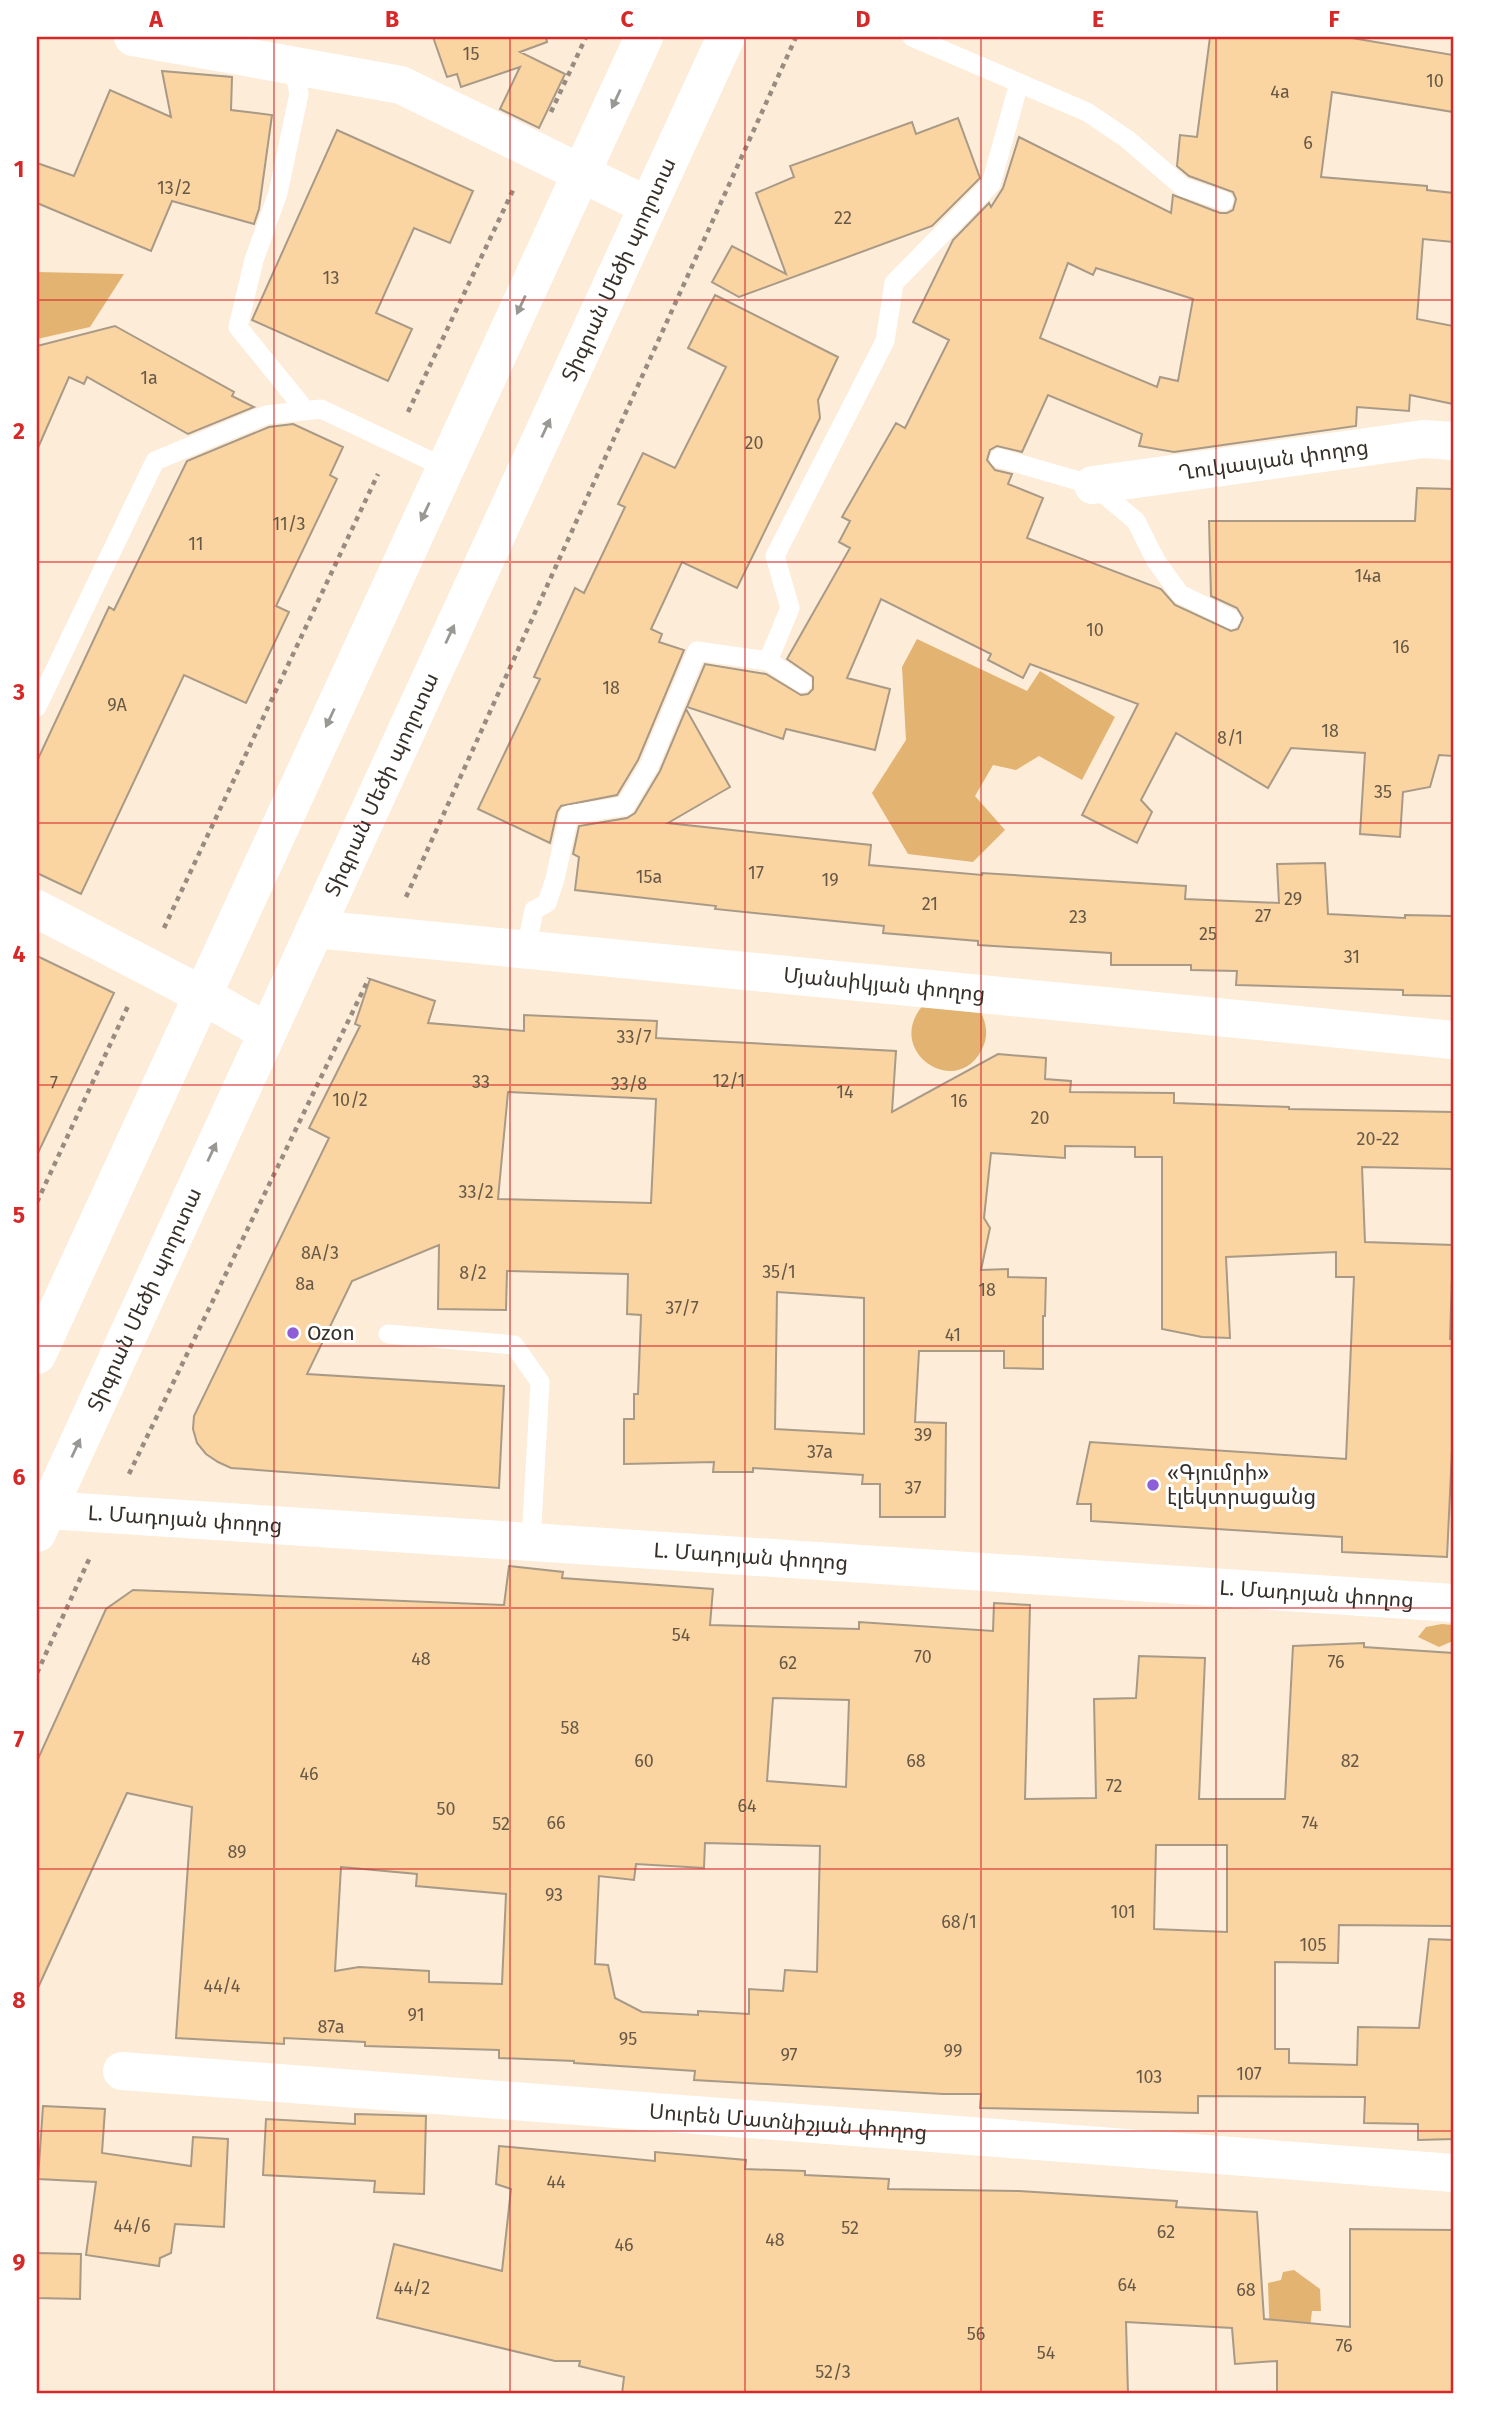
<svg xmlns="http://www.w3.org/2000/svg" width="1490" height="2431" font-family="'Fira Sans','Noto Sans Armenian',sans-serif">
<style>
.green{fill:#e3b371}
.building{fill:#fad4a1;stroke:#a89a87;stroke-width:2;fill-rule:evenodd}
.lines{fill:none;stroke-linecap:round;stroke-linejoin:round}
.path{stroke:#978c7f;stroke-width:4.5;stroke-dasharray:5 5;stroke-linecap:butt}
.lane{stroke:#fff;stroke-width:19}
.street{stroke:#fff;stroke-width:38}
.secondary{stroke:#fff;stroke-width:38}
.oneway{fill:#9a9894}
.grid{fill:none;stroke:#d62828;stroke-width:2;stroke-opacity:0.55}
.poi-dot{fill:#8d5ed7;stroke:#fff;stroke-width:2.5}
.labels{text-anchor:middle;dominant-baseline:central;stroke-width:6;stroke-linejoin:round;paint-order:stroke}
.number-label{font-size:18px;fill:#675947}
.street-label{font-size:21px;fill:#363029;stroke:#fff}
.poi-label{font-size:21px;fill:#363029;stroke:#fff;text-anchor:start}
.neatline{fill:none;stroke:#d62828;stroke-width:2.5}
.grid-label{font-size:23px;text-anchor:middle;font-weight:bold;fill:#d62828}
</style>
<rect width="100%" height="100%" fill="#fcecd8"/>
<!-- green -->
<path class="green" d="M37 272 124 274 90 327 37 339Z
M917 639 1027 691 1040 671 1115 717 1082 780 1039 756 1016 770 993 765 975 796 1005 830 973 862 908 854 872 793 906 740 902 667Z
M926 1002 980 1010C987 1025 989 1037 981 1051 955 1100 880 1049 926 1002Z
M1442 1624 1453 1625V1641L1439 1647 1418 1637 1426 1627Z
M1294 2270 1320 2289 1321 2311H1312L1310 2328 1270 2342 1268 2283 1281 2280 1283 2272Z"/>
<!-- building -->
<path class="building" d="M433 37H546L547 42 520 52 565 74 539 128 500 109 520 67 461 87 457 74 447 77Z
M1210 37H1346L1453 55V112L1332 92 1321 177 1427 186V190L1453 193V242L1423 239 1417 319 1453 326V404L1410 395 1409 411 1357 407 1356 426 1174 452 1139 446 1142 434 1048 395 1022 452 997 446 990 450 987 460 995 470 1012 474 1008 484 1043 498 1027 538 1161 589 1175 605 1231 631 1238 629 1243 618 1237 608 1211 596 1209 521H1415L1417 488 1453 489V756L1439 755 1430 787 1403 792 1400 837 1360 834 1365 753 1291 748 1268 788 1176 733 1141 800 1152 812 1137 843 1082 815 1138 704 1030 664 1023 678 988 660 991 654 881 599 847 678 890 689 875 750 786 729 783 739 687 707 705 664 766 674 801 695 808 694 813 689V677L787 659 850 548 839 542 850 521 842 517 896 423 905 428 949 340 913 322 953 240 989 203 991 207 1003 188 1019 137 1171 213 1173 195 1220 213H1227L1233 210 1236 199 1233 192 1189 176 1177 166 1180 135 1197 137ZM1068 263 1093 275 1096 268 1193 299 1178 381 1160 377 1157 387 1040 338Z
M162 71 232 77 231 110 272 115 259 209 254 224 172 201 151 251 37 203V163L74 176 110 90 171 117Z
M958 118 980 178 932 226 739 297 712 282 732 246 786 274 756 193 794 177 790 166 912 122 916 134Z
M337 130 473 191 450 243 414 228 376 313 412 329 388 381 252 320Z
M715 295 838 357 818 400 820 418 737 588 682 562 651 629 662 634 659 642 684 650 638 760 617 795 561 806 557 812 550 843 478 809 540 679 534 677 575 588 584 593 625 507 618 504 643 453 675 468 726 367 688 348Z
M115 326 234 392 232 396 254 407 188 434 87 377 84 384 69 377 37 450V346Z
M293 424 343 447 330 475 337 479 276 606 289 612 246 703 184 675 81 894 37 873V761L109 607 114 610 187 461 269 427Z
M686 709 730 787 668 823 871 845 869 865 982 875V873L1186 886 1185 899 1279 903 1277 864 1325 863 1328 914 1405 918V915L1453 916V996L1403 995V990L1236 985 1237 971 1191 970V965H1111V953L978 945V941L883 933 884 926 715 909 716 906 575 890 579 857 573 854 579 826 627 818 635 813 660 771Z
M37 956 114 993 37 1155Z
M370 979 435 1001 428 1023 524 1031V1015L657 1021 656 1038 896 1051 892 1112 998 1054 1046 1058 1045 1079 1071 1081 1070 1092 1174 1093V1103L1289 1107V1109L1453 1112V1169L1362 1167 1365 1242 1453 1245 1450 1339H1453V1430L1447 1557 1342 1552V1537L1091 1521V1504H1077L1090 1442 1346 1459 1354 1277H1336V1252L1226 1257 1230 1338 1202 1337 1162 1329V1157H1135V1147L1065 1146V1158L991 1153 984 1218 990 1228 981 1270 1008 1269V1277L1046 1278 1045 1316H1043V1369L1004 1368V1351H919L915 1422 946 1423 945 1517H880V1484H862L863 1475 753 1468V1472H713L714 1462 624 1464V1419H634V1394H638L641 1315 627 1314 628 1274 507 1271 506 1310 438 1309 439 1245 352 1281 307 1374 504 1386 499 1488 231 1468 218 1462 206 1454 197 1443 193 1429 194 1416 329 1138 309 1128 360 1026 355 1024ZM508 1092 656 1099 651 1203 498 1199ZM777 1292 864 1298V1434L775 1429Z
M509 1566 563 1572 562 1578 713 1589 710 1625 859 1629V1622L993 1631 994 1603 1030 1605 1025 1799 1096 1798 1094 1699 1136 1698 1139 1656 1205 1658 1199 1799H1285L1293 1646 1364 1643V1647L1453 1653V1926L1339 1925 1338 1963 1275 1962V2049H1289V2063L1357 2065 1358 2027 1419 2028 1429 1939 1453 1940V2139L1418 2140V2124L1364 2123 1365 2097 1198 2096V2113L980 2108 981 2094H943L694 2080 695 2071 574 2063V2061L499 2058V2050L365 2046V2042L284 2038V2044L176 2038 192 1807 127 1793 37 1990V1761L106 1609 133 1590 504 1605ZM773 1698 849 1700 846 1787 767 1781ZM705 1843 820 1846 817 1972 785 1970 783 1991 749 1989V2014L698 2011V2015L642 2012 615 1998 608 1965 595 1964 599 1876 634 1880 636 1864 704 1868ZM1156 1845H1227V1932L1154 1929ZM341 1867 417 1874 416 1886 506 1894 502 1984 429 1982V1971L359 1967 335 1971Z
M43 2106 105 2109 102 2153 191 2166 193 2137 228 2139 224 2227 175 2224 171 2253 160 2258 159 2266 86 2255 96 2182 38 2179Z
M355 2114 426 2116 424 2194 374 2192 375 2181 263 2175 266 2119 355 2124Z
M499 2146 655 2161V2152L746 2160 745 2169 805 2171V2175L889 2179 888 2189 1019 2191 1177 2201 1176 2207 1257 2212 1264 2319 1350 2327V2229L1453 2230V2394L1277 2392V2361L1235 2364 1232 2328 1126 2322 1128 2394H622L624 2377 579 2366 580 2361H555L377 2318 394 2244 502 2271 511 2189 496 2184Z
M37 2253 81 2254 80 2299 37 2298Z"/>
<g class="lines">
<!-- path -->
<path class="path" d="M551 112 586 37
M408 412 515 186
M406 897 796 37
M164 928 378 474
M37 1202 128 1006
M129 1474 369 978
M37 1673 91 1555"/>
<!-- lane -->
<path class="lane" d="M912 37 1087 112 1127 139 1183 187 1224 201
M293 65 299 94 278 193 254 260 238 327 306 411
M999 458 1093 485 1136 521 1156 561 1180 594 1231 619
M768 661 802 683
M37 707 155 461 266 415 321 409 446 468
M526 949 534 910 547 903 555 879 569 815 625 806 649 766 697 651 768 661 790 608 775 556 885 341 894 283 991 184 1019 83
M388 1334 514 1345 540 1382 531 1542"/>
<!-- street -->
<g class="street">
<path d="M133 37 401 85 648 206"/>
<path id="s1" d="M1093 485 1424 439 1453 441"/>
<path d="M37 909 202 995 267 1032"/>
<path id="s2" d="M315 929 1453 1040"/>
<path id="s3" d="M37 1506 47 1510 1453 1603"/>
<path id="s4" d="M122 2071 1453 2173"/>
</g>
<!-- secondary -->
<g class="secondary">
<path d="M37 1355 644 37"/>
<path id="s5" d="M37 1533 726 37"/>
</g>
</g>
<!-- one-way arrows -->
<defs><path id="oneway-solid" d="M-6-.8H1V-3.2L6.5 0L1 3.2V.8H-6Z" transform="scale(1.75)"/></defs>
<g class="oneway">
<use href="#oneway-solid" transform="translate(616 99) rotate(115)"/>
<use href="#oneway-solid" transform="translate(521 305) rotate(115)"/>
<use href="#oneway-solid" transform="translate(546 428) rotate(-65)"/>
<use href="#oneway-solid" transform="translate(425 512) rotate(115)"/>
<use href="#oneway-solid" transform="translate(450 634) rotate(-65)"/>
<use href="#oneway-solid" transform="translate(330 718) rotate(115)"/>
<use href="#oneway-solid" transform="translate(212 1152) rotate(-65)"/>
<use href="#oneway-solid" transform="translate(76 1448) rotate(-65)"/>
</g>
<!-- grid -->
<path class="grid" d="M274 37V2394M510 37V2394M745 37V2394M981 37V2394M1216 37V2394M37 300H1453M37 562H1453M37 823H1453M37 1085H1453M37 1346H1453M37 1608H1453M37 1869H1453M37 2131H1453"/>
<!-- markers -->
<g class="poi-dot">
<circle cx="293" cy="1333" r="7"/>
<circle cx="1153" cy="1485" r="7"/>
</g>
<g class="labels">
<!-- number labels -->
<g class="number-label">
<text x="471" y="54">15</text>
<text x="1435" y="81">10</text>
<text x="1280" y="92">4a</text>
<text x="1308" y="143">6</text>
<text x="174" y="188">13/2</text>
<text x="843" y="218">22</text>
<text x="331" y="278">13</text>
<text x="149" y="378">1a</text>
<text x="754" y="443">20</text>
<text x="289" y="524">11/3</text>
<text x="196" y="544">11</text>
<text x="1368" y="576">14a</text>
<text x="1095" y="630">10</text>
<text x="1401" y="647">16</text>
<text x="611" y="688">18</text>
<text x="117" y="705">9A</text>
<text x="1330" y="731">18</text>
<text x="1230" y="738">8/1</text>
<text x="1383" y="792">35</text>
<text x="756" y="873">17</text>
<text x="649" y="877">15a</text>
<text x="830" y="880">19</text>
<text x="1293" y="899">29</text>
<text x="930" y="904">21</text>
<text x="1263" y="916">27</text>
<text x="1078" y="917">23</text>
<text x="1208" y="934">25</text>
<text x="1352" y="957">31</text>
<text x="634" y="1037">33/7</text>
<text x="729" y="1081">12/1</text>
<text x="481" y="1082">33</text>
<text x="54" y="1083">7</text>
<text x="629" y="1084">33/8</text>
<text x="845" y="1092">14</text>
<text x="350" y="1100">10/2</text>
<text x="959" y="1101">16</text>
<text x="1040" y="1118">20</text>
<text x="1378" y="1139">20-22</text>
<text x="476" y="1192">33/2</text>
<text x="320" y="1253">8A/3</text>
<text x="779" y="1272">35/1</text>
<text x="473" y="1273">8/2</text>
<text x="305" y="1284">8a</text>
<text x="987" y="1290">18</text>
<text x="682" y="1308">37/7</text>
<text x="953" y="1335">41</text>
<text x="923" y="1435">39</text>
<text x="820" y="1452">37a</text>
<text x="913" y="1488">37</text>
<text x="681" y="1635">54</text>
<text x="923" y="1657">70</text>
<text x="421" y="1659">48</text>
<text x="1336" y="1662">76</text>
<text x="788" y="1663">62</text>
<text x="570" y="1728">58</text>
<text x="644" y="1761">60</text>
<text x="916" y="1761">68</text>
<text x="1350" y="1761">82</text>
<text x="309" y="1774">46</text>
<text x="1114" y="1786">72</text>
<text x="747" y="1806">64</text>
<text x="446" y="1809">50</text>
<text x="556" y="1823">66</text>
<text x="1310" y="1823">74</text>
<text x="501" y="1824">52</text>
<text x="237" y="1852">89</text>
<text x="554" y="1895">93</text>
<text x="1123" y="1912">101</text>
<text x="959" y="1922">68/1</text>
<text x="1313" y="1945">105</text>
<text x="222" y="1986">44/4</text>
<text x="416" y="2015">91</text>
<text x="331" y="2027">87a</text>
<text x="628" y="2039">95</text>
<text x="953" y="2051">99</text>
<text x="789" y="2055">97</text>
<text x="1249" y="2074">107</text>
<text x="1149" y="2077">103</text>
<text x="556" y="2182">44</text>
<text x="132" y="2226">44/6</text>
<text x="850" y="2228">52</text>
<text x="1166" y="2232">62</text>
<text x="775" y="2240">48</text>
<text x="624" y="2245">46</text>
<text x="1127" y="2285">64</text>
<text x="412" y="2288">44/2</text>
<text x="1246" y="2290">68</text>
<text x="976" y="2334">56</text>
<text x="1344" y="2346">76</text>
<text x="1046" y="2353">54</text>
<text x="833" y="2372">52/3</text>
</g>
<!-- street labels -->
<g class="street-label">
<text stroke="none"><textPath href="#s5" startOffset="1391">Տիգրան Մեծի պողոտա</textPath></text>
<text stroke="none"><textPath href="#s1" startOffset="182">Ղուկասյան փողոց</textPath></text>
<text stroke="none"><textPath href="#s5" startOffset="824">Տիգրան Մեծի պողոտա</textPath></text>
<text stroke="none"><textPath href="#s2" startOffset="572">Մյանսիկյան փողոց</textPath></text>
<text stroke="none"><textPath href="#s5" startOffset="257">Տիգրան Մեծի պողոտա</textPath></text>
<text stroke="none"><textPath href="#s3" startOffset="149">L. Մադոյան փողոց</textPath></text>
<text stroke="none"><textPath href="#s3" startOffset="716">L. Մադոյան փողոց</textPath></text>
<text stroke="none"><textPath href="#s3" startOffset="1283">L. Մադոյան փողոց</textPath></text>
<text stroke="none"><textPath href="#s4" startOffset="668">Սուրեն Մատնիշյան փողոց</textPath></text>
</g>
<!-- poi labels -->
<g class="poi-label">
<text x="307" y="1333">Ozon</text>
<text x="1167" y="1473">«Գյումրի»<tspan x="1167" dy="24">էլեկտրացանց</tspan></text>
</g>
</g>
<!-- border -->
<rect width="1490" height="2431" fill="none" stroke="#ffffff" stroke-width="77"/>
<rect x="38" y="38" width="1414" height="2354" class="neatline"/>
<g class="grid-label">
<text x="156" y="27">A</text>
<text x="392" y="27">B</text>
<text x="627" y="27">C</text>
<text x="863" y="27">D</text>
<text x="1098" y="27">E</text>
<text x="1334" y="27">F</text>
<text x="19" y="177">1</text>
<text x="19" y="439">2</text>
<text x="19" y="700">3</text>
<text x="19" y="962">4</text>
<text x="19" y="1223">5</text>
<text x="19" y="1485">6</text>
<text x="19" y="1747">7</text>
<text x="19" y="2008">8</text>
<text x="19" y="2270">9</text>
</g>
</svg>
